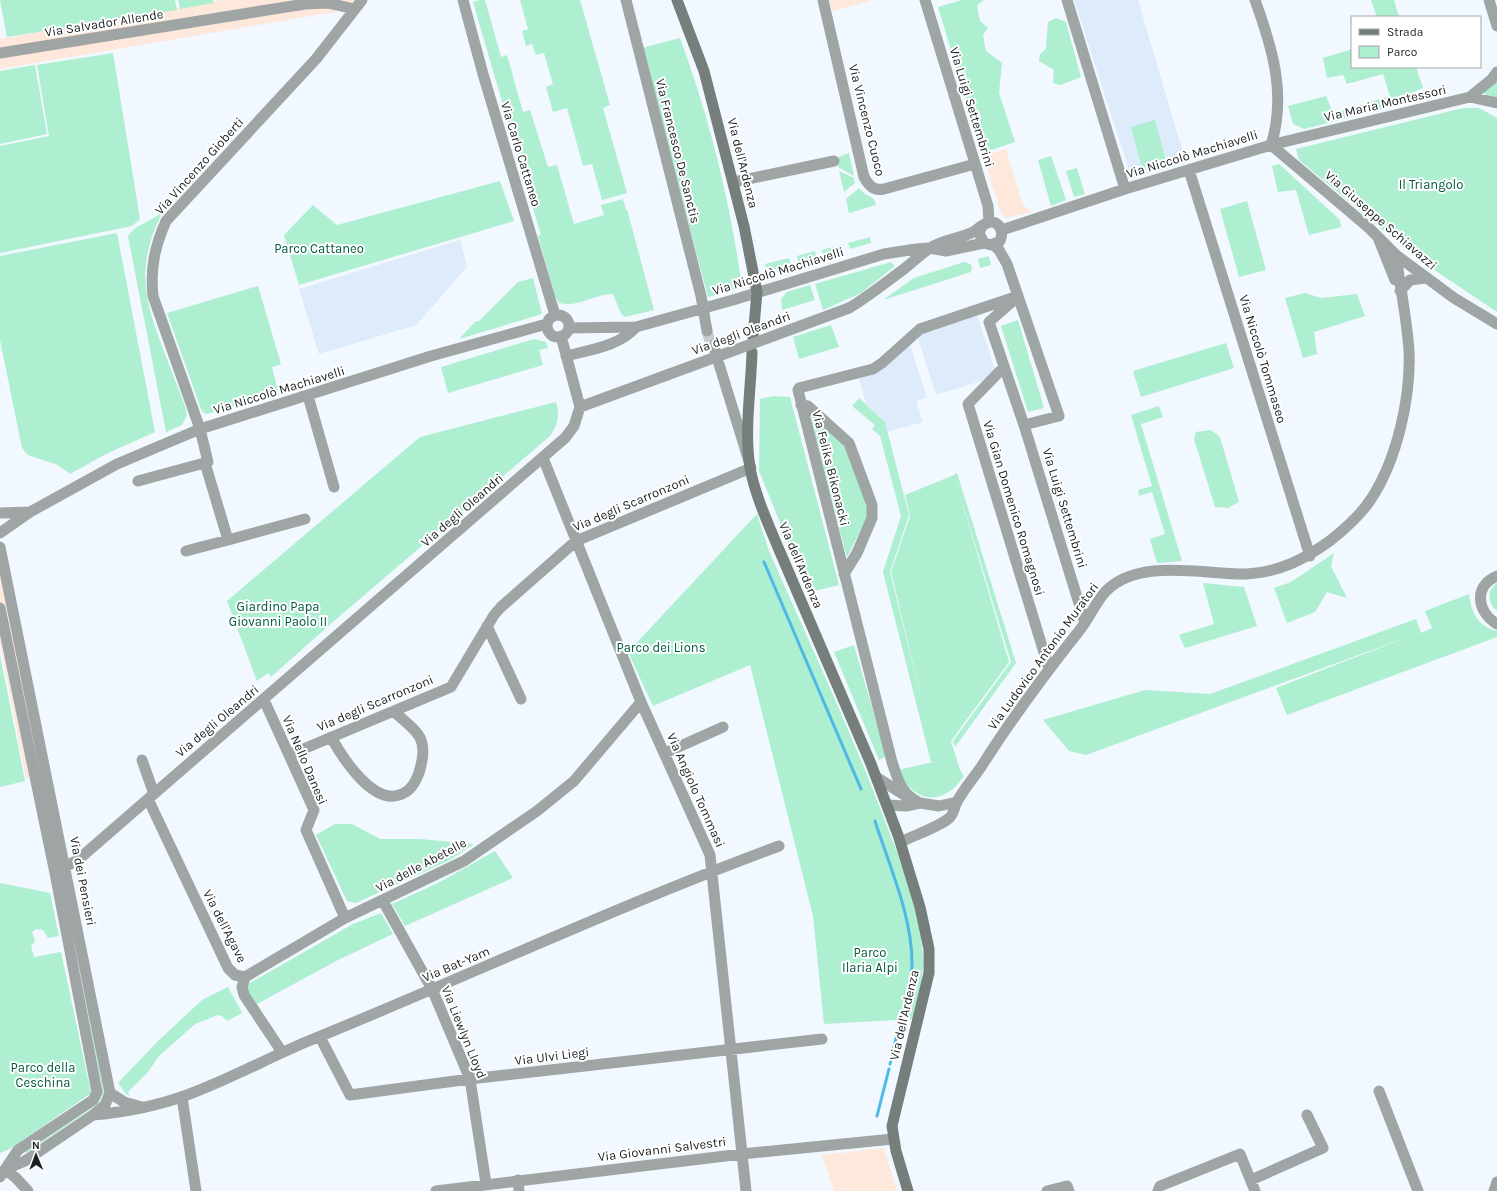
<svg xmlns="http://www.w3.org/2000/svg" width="1497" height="1191" font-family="Karla,sans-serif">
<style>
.commercial{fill:#fee8db}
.built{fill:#deebfb}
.green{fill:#adefd0}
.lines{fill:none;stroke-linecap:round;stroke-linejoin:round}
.stream{stroke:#4fb9e6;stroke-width:3}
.minor-tunnel{stroke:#c7cdd3;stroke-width:11;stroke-dasharray:11 5.5;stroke-linecap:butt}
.minor{stroke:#9fa5a4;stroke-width:11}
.secondary{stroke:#767e7c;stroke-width:11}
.minor-bridge{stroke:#9fa5a4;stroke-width:11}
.labels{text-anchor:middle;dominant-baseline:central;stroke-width:4;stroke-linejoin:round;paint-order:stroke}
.street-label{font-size:13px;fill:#1d2023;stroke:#fff}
.park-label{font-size:13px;fill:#00583c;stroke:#fff}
</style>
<rect width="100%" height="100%" fill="#f1f8ff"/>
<!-- commercial -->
<path class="commercial" d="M221 0H355L352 9 0 69V39Z
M829 0H872L833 11Z
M1006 149 1023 205 1032 212 1006 218 1001 213 983 156Z
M0 554 42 776 26 779 0 642Z
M884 1148 897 1191H834L822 1155Z"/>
<!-- built -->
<path class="built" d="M1074 0H1138L1186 163 1132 179Z
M460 240 467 267 416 325 319 354 299 289Z
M977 316 996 372 991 378 936 395 917 335Z
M910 344 927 398 916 401 923 422 887 432 885 422 866 404 859 378 880 371Z"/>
<!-- green -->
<path class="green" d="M0 0H175L177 10 7 37Z
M178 0H213V3L180 9Z
M480 0H485L501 57 507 55 523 112 530 110 548 167 557 165 574 224 604 215 601 205 623 199 626 210 627 209 654 310 625 317 621 314 613 294C594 294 578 308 559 303L555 296 538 236 541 235 473 2Z
M520 0H580L610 105 603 108 627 193 602 200 592 164 583 166 567 108 553 112 546 87 553 84 544 53 536 55 532 44 526 46 522 31 528 29Z
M962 0H984L977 5 980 21 988 28 983 35 986 51 1002 63 999 93 1015 142 982 153 938 7Z
M1371 0H1394L1399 17H1377Z
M1056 18 1066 22 1081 77 1061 85 1053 83 1054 70 1039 61 1040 54 1046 49 1048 22Z
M680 38C709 116 731 204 742 288L708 297 642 48Z
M1352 49V67H1416L1423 88 1409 94 1410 102 1304 129 1293 124 1288 106 1326 96 1333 113 1390 96 1383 74 1347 84 1343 75 1327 78 1323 58Z
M113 53 140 219 132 226 0 253V146L49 136 37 65Z
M35 65 47 134 0 144V71Z
M1497 81V98L1482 93Z
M1463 108H1479L1497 118V312L1418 259 1299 160 1296 149Z
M1155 120 1166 161 1142 168 1131 127Z
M849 153 854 176 838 167 839 157Z
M1051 156 1066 200 1051 206 1038 160Z
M1279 164 1340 220 1341 227 1309 235 1296 190 1278 192 1272 166Z
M1077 168 1085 194 1074 197 1066 171Z
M839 171 854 178 855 183 844 192Z
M500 181 514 221 299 285 284 235 313 205 337 225Z
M859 188 865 194 874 199 876 205 849 213 846 199Z
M1247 201 1266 270 1239 277 1220 209Z
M162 213C130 278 150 312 173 375 177 387 185 402 187 415L182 425 166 432 128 236 134 229Z
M117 233 155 432 106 454 70 474 58 465 28 455 22 448 0 340V256Z
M870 237 871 243 850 249 848 243Z
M841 245 843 251 824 256 822 250Z
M815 251 817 258 799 263 797 256Z
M989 256 991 265 980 268 978 259Z
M789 258 791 265 772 270 766 267 765 264Z
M891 262 895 266 861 293 823 310 815 284Z
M964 262 968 263 972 266 971 272 883 300 914 278Z
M533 278 542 314 459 339 476 321H479L518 282Z
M810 285 815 300 782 310 781 299 787 292Z
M258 286 281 364 272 367 279 395 207 414 202 412 200 406 167 313Z
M1305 293 1321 298 1357 294 1365 316 1314 332 1317 354 1303 358 1285 298Z
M1018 320 1044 408 1028 412 1001 326Z
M831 325 839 347 799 359 793 337Z
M534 339 546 342 548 348 539 350 543 365 448 393 441 367Z
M1226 343 1234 368 1141 397 1133 371Z
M774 396 790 397 839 585 810 592 808 591 759 471 760 399Z
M859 398 885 422 909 515 890 572 927 721 891 572 910 516 905 495 954 475 1009 662 951 741 960 770 964 776C943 807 914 804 898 770L938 761 931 762 883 572 901 516 880 436 872 429 875 425 852 406Z
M556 402C560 416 558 425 550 436L334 621 271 677 268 673 257 681 227 601 420 437Z
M1159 406 1163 417 1141 424 1182 561 1157 563 1150 539 1165 534 1152 492 1139 496 1138 490 1152 486 1131 415Z
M809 418 822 425 847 447 870 512 847 557Z
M1211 430 1220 437 1239 502 1228 508 1215 507 1194 439 1196 432Z
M957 473 1016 663 955 747 953 741 1011 662 954 475Z
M757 514 769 551C809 642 852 733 887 826 903 869 923 916 923 963 923 982 917 1001 913 1019L824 1024 813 916 750 665 653 706 628 652Z
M1334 553 1331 566 1347 598 1327 592 1315 612 1287 623 1274 588 1291 582Z
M1203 583 1244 587 1257 626 1185 648 1179 635 1214 624Z
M1497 583V611C1487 603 1487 590 1497 583Z
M1469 594C1471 612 1478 627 1497 631V637L1287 715 1276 688 1413 635 1086 755 1069 751 1043 720 1145 690 1210 694 1416 619 1421 633 1432 628 1425 611Z
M854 645 886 756 879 760 834 652Z
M0 655 25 781 0 787Z
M335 824H352L380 839H420L474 844 450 860 356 903 347 901 316 835Z
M495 851 513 878 405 926 392 904 438 883Z
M0 883 50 893 59 936 48 938 43 930 36 929 32 932 35 941 31 946 34 957 61 952 91 1093 10 1149 0 1153Z
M381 913 393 934 338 960 257 1004 243 987 353 924Z
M228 987 242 1013 227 1021 222 1016 218 1015 195 1024 159 1056 148 1072 128 1092 130 1096 126 1094 118 1083 156 1043 202 1000Z
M83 989H85L104 1093 98 1104 26 1153 25 1152 96 1103 101 1097 102 1088Z"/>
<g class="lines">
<!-- stream -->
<path class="stream" d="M764 562 861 789
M875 821C889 865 913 918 912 966 912 984 906 1002 901 1020
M890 1064 898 1030
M877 1116 889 1069"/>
<!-- minor-tunnel -->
<path class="minor-tunnel" d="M707 331 711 345"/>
<!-- minor -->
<path class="minor" d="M463 0 483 74 555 315
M626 0 701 296 707 331
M823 0 864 177C869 186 874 191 884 189L975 164
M925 0 988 206 989 222
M1067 0 1125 189
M1255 0C1272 47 1287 95 1271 145
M1489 0 1497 26
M0 53 305 4 328 3 354 9
M1470 97 1497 103
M1271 145 1368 227 1396 255 1454 298 1497 324
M1189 170 1310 556
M734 182 834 161
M1002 230 1125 189 1271 145 1470 97 1492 79 1497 72
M1379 240 1395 280
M994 245 999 250 1007 264 1059 416 1024 425
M1400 291 1410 280 1426 278
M1015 299 989 322 1024 425 1085 623
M849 308C869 296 886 282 904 269 913 262 921 254 930 248 944 239 959 239 973 232 981 227 991 216 999 226 1003 231 1002 236 1000 241L991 245 984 243 979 233 982 226
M547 326a11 11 0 1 1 22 0a11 11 0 1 1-22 0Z
M569 328 636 327 733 300 884 254 916 249 929 248 946 251 984 243
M715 344V352
M566 356C589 350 620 346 636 327
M1004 367 968 404 1049 669
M308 396 334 487
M801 405 808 406 849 443 872 505V518L857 553 844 574
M580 407 667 375
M543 458 641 702 710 855 746 1191
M138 481 208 462 200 429 153 296C150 268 155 246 166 221L316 59 362 0
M0 513 29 512
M0 533 30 512 117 464 200 429 431 356 543 325 547 326
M228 540 305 519
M0 547 110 1093 105 1105 93 1115 25 1161 6 1169
M186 551 228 540 205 463
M1497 576C1473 586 1477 612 1497 624
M0 608 55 873 97 1092 93 1100 18 1150 0 1177
M487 626 521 699
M264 700 314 810 306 830 345 918
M331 737C342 757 372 804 399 795 410 792 415 783 419 773 422 762 425 750 421 740 417 729 402 720 394 711
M665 753 723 727
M289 755 451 687 494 615 501 607 576 541 751 468 719 364
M142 760 154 794
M876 777 906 796
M148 799 228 968 235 975 245 977
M920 803C901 794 898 780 892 762L798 390 799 388 873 369 882 363 920 329 1018 296
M887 805 906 806 920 803 939 806 957 802
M901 842C915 835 936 828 948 819 953 816 954 809 956 804 962 791 973 779 981 767 1011 720 1044 675 1079 631 1089 619 1095 603 1106 591 1140 557 1205 575 1247 574 1280 572 1305 559 1331 540 1346 528 1361 515 1371 499 1397 460 1411 397 1409 351 1407 319 1400 287 1396 255
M55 873 79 859 148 799 565 438 574 426 580 407 561 336
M383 901 432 989 470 1079 486 1184
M245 977 345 918 464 861 537 811 574 781 641 702
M245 977 242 987 244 995 282 1052
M320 1037 350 1095 470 1079 822 1039
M1379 1091 1418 1191
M110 1093 124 1102 142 1107
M182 1097 196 1191
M93 1115C126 1112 157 1106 187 1095 228 1080 266 1059 306 1042 464 978 619 905 779 846
M6 1170 16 1178 28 1191
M518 1180 519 1191
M1251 1180 1323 1148 1307 1115
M436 1191 742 1154 893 1139
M1047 1191 1067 1186 1069 1191
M1158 1191 1160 1186 1240 1154 1255 1191
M1494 1191 1497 1182"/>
<!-- secondary -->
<path class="secondary" d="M677 0 704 71 744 226 757 292 753 338
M752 352C751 390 744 430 750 468 755 495 769 526 780 552L871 764 898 835 920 907 929 949V973L892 1126 896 1151 908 1191"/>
<!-- minor-bridge -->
<path class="minor-bridge" d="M667 375 849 308"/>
</g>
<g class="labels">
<!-- street labels -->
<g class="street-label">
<text transform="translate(104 23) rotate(-9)">Via Salvador Allende</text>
<text transform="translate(1385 103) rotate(-13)">Via Maria Montessori</text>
<text transform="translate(972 107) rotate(73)">Via Luigi Settembrini</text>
<text transform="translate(867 120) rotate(76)">Via Vincenzo Cuoco</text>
<text transform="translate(678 151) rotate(76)">Via Francesco De Sanctis</text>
<text transform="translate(521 154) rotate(73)">Via Carlo Cattaneo</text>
<text transform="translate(1192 154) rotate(-17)">Via Niccolò Machiavelli</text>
<text transform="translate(743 163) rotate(76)">Via dell'Ardenza</text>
<text transform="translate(199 166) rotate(-48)">Via Vincenzo Gioberti</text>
<text transform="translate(1381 220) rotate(41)">Via Giuseppe Schiavazzi</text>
<text transform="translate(778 271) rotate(-17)">Via Niccolò Machiavelli</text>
<text transform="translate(741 333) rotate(-20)">Via degli Oleandri</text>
<text transform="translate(1263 359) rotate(73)">Via Niccolò Tommaseo</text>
<text transform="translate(279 390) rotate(-17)">Via Niccolò Machiavelli</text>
<text transform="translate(831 468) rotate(76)">Via Feliks Bikonacki</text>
<text transform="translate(631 503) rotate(-23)">Via degli Scarronzoni</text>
<text transform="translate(1014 508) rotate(73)">Via Gian Domenico Romagnosi</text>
<text transform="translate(1065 508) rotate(73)">Via Luigi Settembrini</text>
<text transform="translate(462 510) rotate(-41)">Via degli Oleandri</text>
<text transform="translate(801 565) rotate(67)">Via dell'Ardenza</text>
<text transform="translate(1043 656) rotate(-54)">Via Ludovico Antonio Muratori</text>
<text transform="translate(375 703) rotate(-23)">Via degli Scarronzoni</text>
<text transform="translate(217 721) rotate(-40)">Via degli Oleandri</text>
<text transform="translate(305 760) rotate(67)">Via Nello Danesi</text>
<text transform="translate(696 790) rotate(66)">Via Angiolo Tommasi</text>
<text transform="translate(421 865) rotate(-28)">Via delle Abetelle</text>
<text transform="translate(83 881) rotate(79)">Via dei Pensieri</text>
<text transform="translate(225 926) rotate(63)">Via dell'Agave</text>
<text transform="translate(456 964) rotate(-23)">Via Bat-Yam</text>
<text transform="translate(904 1015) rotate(-77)">Via dell'Ardenza</text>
<text transform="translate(464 1032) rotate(68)">Via Liewlyn Lloyd</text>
<text transform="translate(552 1056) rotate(-7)">Via Ulvi Liegi</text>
<text transform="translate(662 1149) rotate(-7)">Via Giovanni Salvestri</text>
</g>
<!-- park labels -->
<g class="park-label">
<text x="1431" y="184">Il Triangolo</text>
<text x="319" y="248">Parco Cattaneo</text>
<text x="278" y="606">Giardino Papa<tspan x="278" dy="15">Giovanni Paolo II</tspan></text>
<text x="661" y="647">Parco dei Lions</text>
<text x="870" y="952">Parco<tspan x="870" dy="15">Ilaria Alpi</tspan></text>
<text x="43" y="1067">Parco della<tspan x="43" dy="15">Ceschina</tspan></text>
</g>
</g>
<!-- legend -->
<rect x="1351" y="16" width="130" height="52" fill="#ffffff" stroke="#a5a6a7"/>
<rect x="1359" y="29" width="20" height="6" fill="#767e7c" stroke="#a5a6a7"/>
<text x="1387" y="36" font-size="12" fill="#1d2023">Strada</text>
<rect x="1359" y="46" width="20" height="12" fill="#adefd0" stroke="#a5a6a7"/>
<text x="1387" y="56" font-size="12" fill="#1d2023">Parco</text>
<!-- north arrow -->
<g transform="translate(36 1155) rotate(359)" stroke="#ffffff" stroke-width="3" paint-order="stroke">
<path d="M0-3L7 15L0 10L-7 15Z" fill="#1d2023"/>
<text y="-6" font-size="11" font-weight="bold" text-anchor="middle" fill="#1d2023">N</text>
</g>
</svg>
